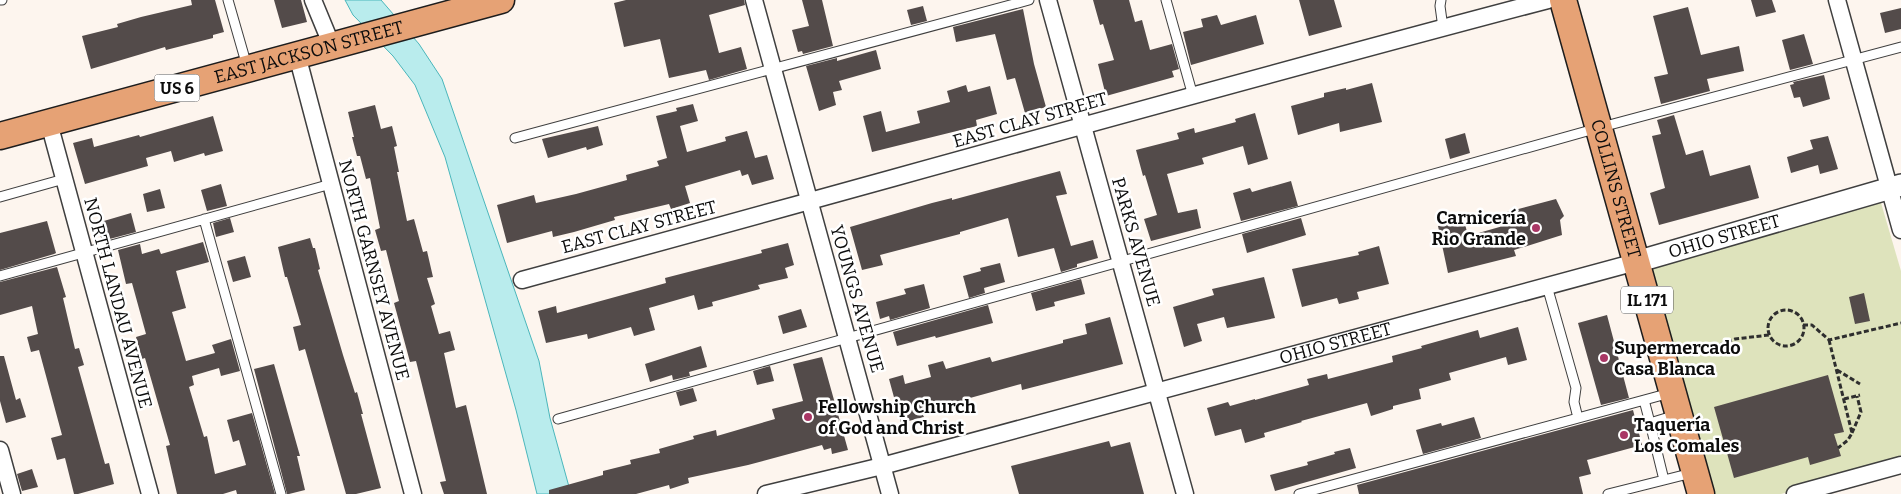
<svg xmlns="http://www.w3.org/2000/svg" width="1901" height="494" font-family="Bitter,serif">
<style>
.green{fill:#dee3bc}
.water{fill:#b9eced;stroke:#4ab6bb}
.building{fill:#534b4a}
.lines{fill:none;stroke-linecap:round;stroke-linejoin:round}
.service-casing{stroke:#3f3f3f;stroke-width:11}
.minor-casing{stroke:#3f3f3f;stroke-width:19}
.tertiary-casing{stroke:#3f3f3f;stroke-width:24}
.primary-casing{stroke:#1d1d1d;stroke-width:29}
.path{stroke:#2e2e2e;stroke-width:3;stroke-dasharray:5 2.5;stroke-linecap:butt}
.service{stroke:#fff;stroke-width:9}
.minor{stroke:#fff;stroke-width:16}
.tertiary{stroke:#fff;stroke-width:21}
.primary{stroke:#e6a275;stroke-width:26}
.poi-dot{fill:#a93765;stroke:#fff;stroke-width:2}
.labels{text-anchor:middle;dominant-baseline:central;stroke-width:5;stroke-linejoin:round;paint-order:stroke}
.shield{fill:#fff;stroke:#555;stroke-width:1}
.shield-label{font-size:16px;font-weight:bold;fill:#0c0c0c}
.street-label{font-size:18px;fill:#0c0c0c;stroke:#fff}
.poi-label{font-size:18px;font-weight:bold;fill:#0c0c0c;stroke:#fff;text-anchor:start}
</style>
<rect width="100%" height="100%" fill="#fdf5ee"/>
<!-- green -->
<path class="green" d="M1879 196 1901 271V460L1781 494H1704L1644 265Z"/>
<!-- water -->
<path class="water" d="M345 0H381L419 44 442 79 539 361 550 418 571 494H537L516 410 445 157 415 85 393 56 353 15Z"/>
<!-- building -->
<path class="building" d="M191 0H215L224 32 213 35V38L166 50 165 47 91 69 82 36 118 27 117 24 141 17 192 5Z
M274 0H301L307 22 282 28Z
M626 0H744L745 5 709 15 719 53 741 47 747 69 709 80 706 70 669 78 660 39 624 47 614 3Z
M802 0H822L833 46 803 54 802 51 798 52 792 30 809 26Z
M1093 0H1129L1135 22 1142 20 1150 50 1172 44 1179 69 1172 71 1174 77 1106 96 1098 64 1114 60 1103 24 1100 25Z
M1299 0H1334L1342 27 1309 36Z
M1751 0H1772L1776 12 1756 17Z
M923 6 927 21 911 25 907 10Z
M1688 7 1701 55 1739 46 1744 71 1707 79 1710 91 1661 104 1654 77 1668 74 1653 16Z
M1901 8V29L1885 33 1880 13Z
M1023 9 1034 64 1046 107 1025 113 1015 78 1007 80 995 34 956 42 953 27Z
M1217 15 1221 25 1256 15 1264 44 1191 65 1183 32 1203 27 1201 19Z
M1804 34 1813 64 1790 70 1782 40Z
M876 50 881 69 839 81 842 90 833 92 836 105 819 111 806 66 837 58V61Z
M1824 75 1830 99 1803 107 1800 97 1794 98 1790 85 1794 84 1793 82Z
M1372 83 1382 122 1340 132 1339 123 1298 135 1291 106 1324 97V93L1346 88V90Z
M966 85 968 92 990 86 997 114 976 120 977 126 872 152 863 116 881 111 886 132 920 123 917 111 950 102 947 91Z
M693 104 698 121 680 126 687 152 726 141 725 137 747 131 755 158 767 155 774 179 752 185 748 174 742 176 740 170 685 186 690 203 671 209 669 204 614 217 615 220 574 232 553 237 552 231 507 243 497 205 534 195 536 203 576 194 627 180 626 175 659 166 657 161 667 158 656 116 677 111 676 108Z
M375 105 381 129 392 126 397 146 394 147 399 172H397L407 221 414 219 423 252 427 251 433 277 427 278 435 304 431 306 439 334 450 331 455 350 444 353 456 408 466 405 487 494H444L440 482 446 481 416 361 410 362 394 303 399 301 386 250 381 251 375 230 380 228 370 178 366 179 360 156H357L352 137H354L348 112Z
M1255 113 1268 159 1248 165 1243 146 1202 158 1204 164 1167 174 1178 213 1197 209 1201 228 1151 241 1144 219 1157 215 1145 175 1143 176 1136 150 1179 139 1177 133 1194 128 1195 133 1236 122 1235 119Z
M1674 115 1686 155 1703 150 1710 176 1750 165 1759 198 1659 225 1650 193 1665 188 1652 136 1661 134 1657 120Z
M213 116 223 151 205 156 204 153 174 162 171 151 146 158 148 166 85 184 73 143 92 138 94 147 139 135 140 137Z
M598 126 603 145 587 150 586 147 548 158 542 139Z
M1465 133 1470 153 1450 159 1445 139Z
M1828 136 1838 169 1820 174 1818 165 1791 173 1787 157 1813 149 1810 140Z
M1060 171 1067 194 1056 196 1071 246 1093 240 1098 258 1077 264V267L1061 272 1054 248 1018 257 1008 218 960 232V234L880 255 883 265 862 270 850 227 932 203 952 198V200Z
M1291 181 1298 206 1241 221 1233 193 1250 188 1252 192Z
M221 184 227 206 207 211 201 190Z
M160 189 165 208 147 212 143 194Z
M1556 199 1564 216 1560 220 1562 235 1514 250 1516 256 1448 273 1438 226 1464 220 1468 236 1510 224 1507 212Z
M131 213 136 232 102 241 97 223Z
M230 218 234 232 216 237 213 223Z
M1301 218 1306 235 1247 253 1242 234Z
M47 221 56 253 54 254 0 270V233Z
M310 238 313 248H315L320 269 318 270 343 355 355 393 357 392 363 414H361L381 488 356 494H346L305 349 299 351 293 327 301 325 287 277H285L278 247Z
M203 242 209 262 176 271 186 308 172 312 186 361 215 353 212 345 231 339 240 371 221 376 219 368 192 376 194 385 189 387 204 437 207 436 215 474 246 465 239 440 233 442 227 420 252 413 275 494H237L236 490 223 494H177L166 446 170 445 145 358 142 359 136 337 146 334 132 283 126 284 118 250 140 244 142 254 159 249 161 254Z
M788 243 794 265 785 268 788 278 758 285 760 289 712 302 713 306 698 310 694 295 649 308 655 330 634 336 631 327 588 339 587 334 546 343 538 311 556 306 557 313 666 283 665 278 762 253 761 250Z
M1379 246 1389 284 1357 292 1359 299 1339 304 1337 298 1302 307 1292 269 1359 255 1358 252Z
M245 256 251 277 233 282 227 261Z
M1000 263 1005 282 984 288 985 293 969 298 963 276 981 271 980 268Z
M57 267 66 297 63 298 75 349 79 348 84 365 78 367 85 392 105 464 109 463 114 484 78 494H74L65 458 57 460 51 438 62 435 39 350 31 352 27 337 38 334 32 306 0 315V282Z
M1264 277 1275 318 1227 328 1224 317 1197 324 1202 341 1184 347 1173 307 1214 295 1212 289Z
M1081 279 1085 294 1054 302 1055 306 1036 311 1031 293Z
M924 284 930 308 890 320 889 316 880 319 876 302 906 294 904 289Z
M1864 293 1870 321 1855 324 1849 297Z
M988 305 993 323 936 338 935 336 897 346 893 332Z
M801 309 807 327 783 334 778 316Z
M1607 315 1629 398 1601 405 1578 323Z
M1110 317 1123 364 1022 390 1021 384 970 398 971 403 923 415 924 417 901 423 889 379 903 375 905 384 931 377 928 365 943 361 946 369 990 357 992 362 1063 343V340L1087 334 1085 324Z
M1518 327 1527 360 1508 365 1506 357 1449 373 1451 380 1419 389 1421 399 1393 406V409L1371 416 1367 403 1301 421 1302 422 1264 433 1265 437 1245 443 1241 429 1215 436 1207 408 1228 402 1230 406 1255 399V400L1309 385 1307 379 1327 374 1328 379 1393 362 1392 356 1422 348 1421 346 1478 330 1480 338Z
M701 346 707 367 689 372 690 376 673 380 672 375 650 382 645 364Z
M0 356H4L16 400 20 398 26 417 6 423 0 401Z
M822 357 848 450 832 454 831 448 824 450 822 445 748 465 688 478 689 483 670 489 669 485 636 494H549V490L603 475V471L631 464 630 460 660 453 659 449 694 439 693 436 716 430 717 436 775 419 772 409 803 401 793 364Z
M274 364 300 456H297L305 490 289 494H287L254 369Z
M770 366 774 381 757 385 753 371Z
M1828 375 1844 432 1834 434 1841 456 1810 465 1808 457 1734 478 1714 407Z
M693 388 697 401 680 406 676 392Z
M1633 410 1642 445 1587 460 1591 474 1579 477 1583 494H1359L1357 485Z
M1474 417 1481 438 1423 454 1416 430 1441 423 1442 426Z
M1109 441 1111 447 1130 442 1144 494H1019L1011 466Z
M1350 448 1356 468 1275 491 1270 475 1308 465 1307 462 1335 454 1334 452Z
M32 469 38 487 22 491 17 474Z"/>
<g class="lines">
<!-- service casing -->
<g class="service-casing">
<path id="service" d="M0 0H2
M228 0 247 66
M1166 0 1193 96
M1441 0 1440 6 1443 28
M515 138 1029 0
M0 197 64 179
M204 219 281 494
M0 276 331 184
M1547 286 1576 388 1574 402 1578 418
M1644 400 1650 423
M558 419 1598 128 1901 47
M1664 480 1650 423 1676 415
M1299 494 1670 393
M1608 494 1692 473"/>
</g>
<!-- minor casing -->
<g class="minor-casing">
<g id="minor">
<path d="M313 0 332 46"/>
<path d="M754 0 890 494"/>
<path d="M1048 0 1185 494"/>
<path d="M1837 0 1901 230"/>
<path d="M297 55 413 494"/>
<path d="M49 123 150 494"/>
<path d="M522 280C864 187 1205 90 1548 0"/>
<path d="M0 450 12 494"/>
<path id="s1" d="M766 494 882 466 1636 262"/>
<path d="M1795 494 1901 465"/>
</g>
</g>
<!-- tertiary casing -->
<g class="tertiary-casing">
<g id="tertiary">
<path id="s2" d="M1636 262 1901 185"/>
</g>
</g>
<!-- primary casing -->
<g class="primary-casing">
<g id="primary">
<path id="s3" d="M1563 0 1701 494"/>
<path id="s4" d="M0 136 501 0"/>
</g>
</g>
<!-- path -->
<path class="path" d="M1768 328a18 18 0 1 1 36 0a18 18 0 1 1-36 0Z
M1803 325H1812L1829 340 1901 323
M1829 340 1852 433 1848 440 1838 448
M1692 355 1735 339 1769 335
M1837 370 1860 384
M1844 399 1860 395
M1852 433 1861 412 1857 396"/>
<!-- service -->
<use href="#service" class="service"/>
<!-- minor -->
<use href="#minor" class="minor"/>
<!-- tertiary -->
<use href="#tertiary" class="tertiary"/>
<!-- primary -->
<use href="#primary" class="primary"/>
</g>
<!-- markers -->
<g class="poi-dot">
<circle cx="1536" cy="228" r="5"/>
<circle cx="1604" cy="358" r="5"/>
<circle cx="808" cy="417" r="5"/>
<circle cx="1624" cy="435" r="5"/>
</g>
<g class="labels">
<!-- shield labels -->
<g class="shield">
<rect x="154.5" y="74.5" width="45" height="27" rx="4"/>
<rect x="1621" y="286.5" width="52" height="27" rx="4"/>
</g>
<g class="shield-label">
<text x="177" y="88">US 6</text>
<text x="1647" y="300">IL 171</text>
</g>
<!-- street labels -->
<g class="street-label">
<text stroke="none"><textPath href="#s4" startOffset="320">EAST JACKSON STREET</textPath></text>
<text transform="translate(1030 120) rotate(-16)">EAST CLAY STREET</text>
<text stroke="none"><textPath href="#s3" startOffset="196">COLLINS STREET</textPath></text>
<text transform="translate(639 227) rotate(-15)">EAST CLAY STREET</text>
<text stroke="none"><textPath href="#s2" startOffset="92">OHIO STREET</textPath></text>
<text transform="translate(1136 242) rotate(74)">PARKS AVENUE</text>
<text transform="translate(374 270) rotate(75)">NORTH GARNSEY AVENUE</text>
<text transform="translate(857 299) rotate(74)">YOUNGS AVENUE</text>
<text transform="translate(118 303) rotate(75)">NORTH LANDAU AVENUE</text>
<text stroke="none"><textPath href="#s1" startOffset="589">OHIO STREET</textPath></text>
</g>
<!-- poi labels -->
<g class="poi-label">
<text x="1526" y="218" text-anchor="end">Carnicería<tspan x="1526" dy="21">Rio Grande</tspan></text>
<text x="1614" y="348">Supermercado<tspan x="1614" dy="21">Casa Blanca</tspan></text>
<text x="818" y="407">Fellowship Church<tspan x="818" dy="21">of God and Christ</tspan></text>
<text x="1634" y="425">Taquería<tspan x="1634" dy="21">Los Comales</tspan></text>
</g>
</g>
</svg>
